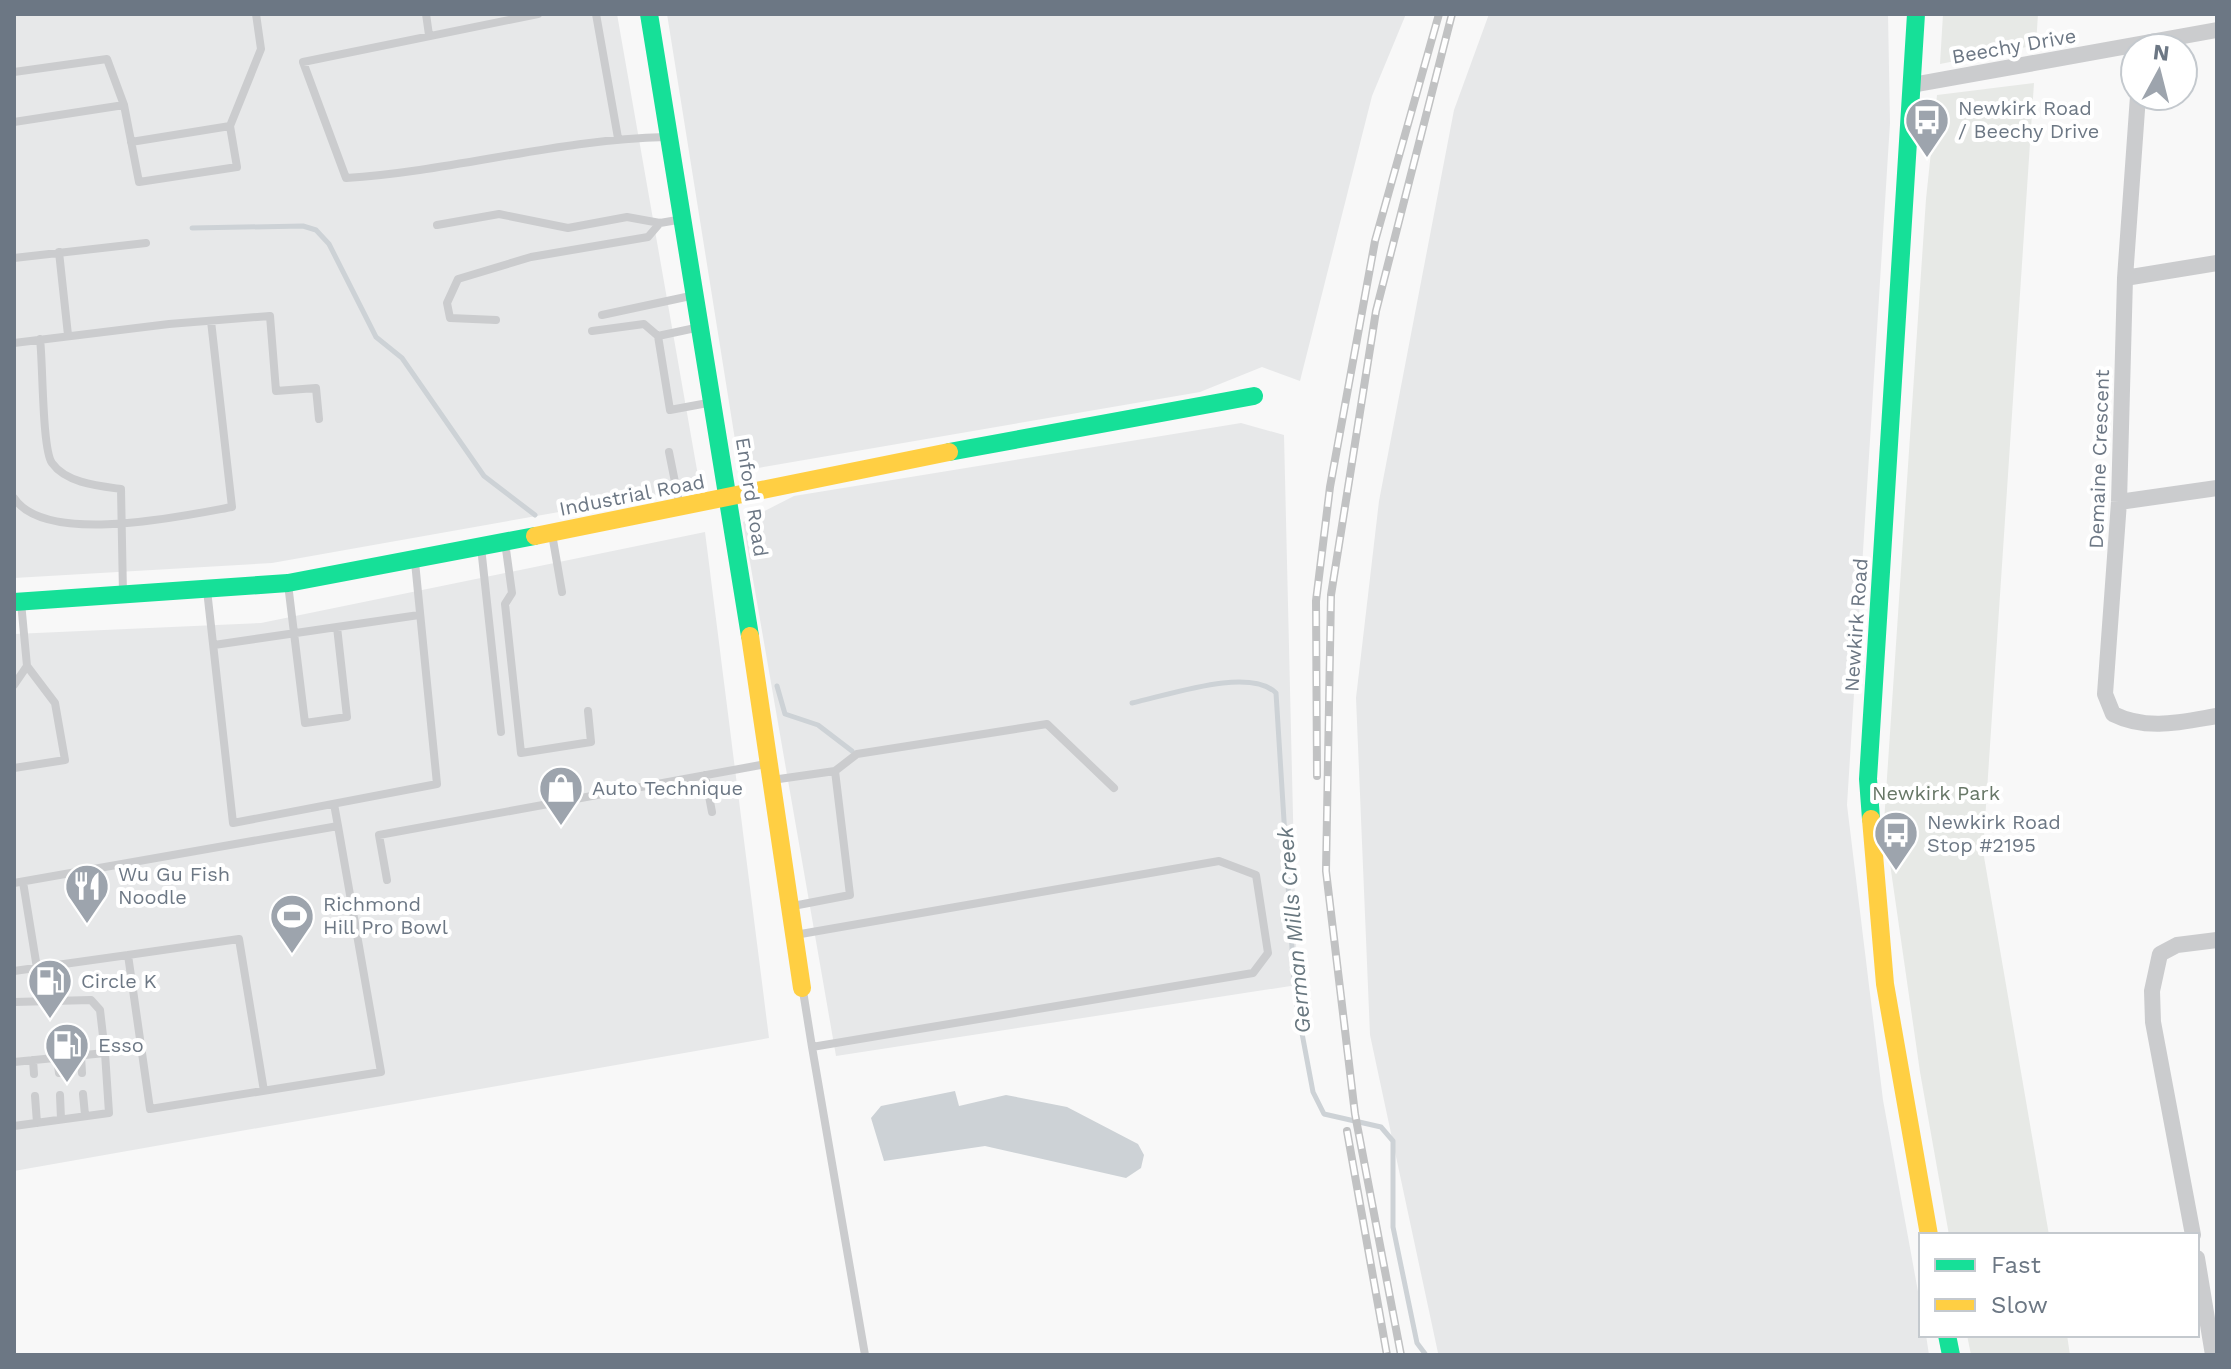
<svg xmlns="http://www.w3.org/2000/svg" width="2231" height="1369" font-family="'Work Sans',sans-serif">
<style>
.built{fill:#e7e8e9}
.green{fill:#e7e9e6}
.water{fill:#cdd2d6}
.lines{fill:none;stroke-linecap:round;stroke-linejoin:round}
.stream{stroke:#cdd2d6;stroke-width:5}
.lane{stroke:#cbccce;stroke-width:8}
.street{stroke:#cbccce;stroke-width:16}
.fast{stroke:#16e098;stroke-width:18}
.slow{stroke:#ffcf43;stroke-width:18}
.rail-casing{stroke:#c1c2c3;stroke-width:8}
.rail{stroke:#fff;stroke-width:5;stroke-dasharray:15;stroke-linecap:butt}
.labels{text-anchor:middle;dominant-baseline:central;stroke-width:8;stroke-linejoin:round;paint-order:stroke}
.street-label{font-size:20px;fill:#6c7784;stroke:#fff}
.poi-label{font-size:20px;fill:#6c7784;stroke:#fff;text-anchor:start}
.park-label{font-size:20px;fill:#677766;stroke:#fff}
.water-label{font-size:22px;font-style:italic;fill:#68777f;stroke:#fff}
</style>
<rect width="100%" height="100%" fill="#f8f8f8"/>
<!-- built -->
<path class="built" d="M14 14H617L700 487 272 563 14 578Z
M667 14H1406L1372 96 1300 381 1262 367 1200 392 740 471Z
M1489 14H1888L1890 123 1847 805 1883 1100 1921 1308V1335H1926L1929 1355 1438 1353 1370 1035 1356 698 1379 501 1454 110Z
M1241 423 1284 435 1297 985 836 1056 743 522 794 496Z
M705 532 769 1038 14 1171V634L261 623Z"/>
<!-- green -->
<path class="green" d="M1943 14H2038L2036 45 1940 64Z
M2034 83 1983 851 2049 1235H1949L1920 1072 1884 822 1926 199 1937 95Z
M1967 1335H2067L2070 1355H1971Z"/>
<!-- water -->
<path class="water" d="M955 1091 959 1106 1006 1095 1067 1107 1138 1144 1144 1155 1141 1168 1126 1178 985 1146 884 1161 871 1118 881 1106Z"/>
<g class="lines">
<!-- stream -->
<path class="stream" d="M192 228 303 226 316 230 329 244 376 337 402 358 484 476 535 515
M777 686 785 714 818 725 852 751
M1132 703C1166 696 1249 666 1276 693L1295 996 1313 1092 1324 1114 1381 1127 1393 1141V1227L1417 1343 1426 1355"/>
<!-- lane -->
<path class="lane" d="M426 14 429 35
M538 14 303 62 346 178C454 171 559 139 666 137
M596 14 618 138
M14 72 107 59 124 105
M14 122 124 105 139 182 237 167 230 126 261 49 256 14
M131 142 230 126
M437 225 499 214 568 228 627 217 660 223 683 219
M59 252 68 335
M14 258 146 243
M602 315 695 295
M496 320 450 318 447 303 458 279 531 257 648 237 660 223
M700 327 658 336 670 410 713 402
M592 331 644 324 658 336
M40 339C43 362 42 449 52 463 66 483 99 486 121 489L123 594
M14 343 169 324 270 316 276 391 316 388 319 419
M669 452 680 507
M14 498C46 546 183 516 232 507L211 321
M552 534 562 592
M505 542 512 593 505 604 521 753 591 742 588 711
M481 547 501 732
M288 584 305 723 347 717 337 627
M207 590 233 823 437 784 415 562
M214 645 419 615
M14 685 27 666
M14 768 65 760 55 703 27 666 21 602
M835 771 857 754 1047 724 1114 788
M705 775 712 812
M772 780 835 771 850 895 793 906
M334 804 338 826
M387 880 379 835 766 764
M23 882 37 968
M14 883 338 826 381 1072 150 1109 128 955 14 971
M795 935 1219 861 1256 875 1268 953 1253 973 812 1047 803 991
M128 955 239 939 264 1091
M14 1002 91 1000 100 1010 105 1053
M812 1047 865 1355
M81 1056 82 1073
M57 1058 59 1073
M33 1060 34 1074
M14 1062 105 1053 109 1113 14 1126
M83 1094 85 1115
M60 1095 61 1119
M35 1096 37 1123"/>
<!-- street -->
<path class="street" d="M1912 85 2217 30
M2138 96 2125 278 2119 502 2105 694 2113 714C2147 731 2182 722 2217 716
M2125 278 2217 263
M2119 502 2217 488
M2193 1235 2153 1022 2152 991 2160 954 2177 945 2217 940
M2197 1258 2213 1355"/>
<!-- fast -->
<path class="fast" d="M649 14 750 636
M949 452 1254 396
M14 602 288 583 535 536
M1871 819 1868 779 1916 14
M1947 1335 1951 1355"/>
<!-- slow -->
<path class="slow" d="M535 536 949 452
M750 636 802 988
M1871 819 1885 984 1929 1235"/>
<!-- rail casing -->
<g class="rail-casing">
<path id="rail" d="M1317 776 1316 601 1330 487 1375 241 1439 14
M1347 1131 1387 1355
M1401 1355 1355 1114 1326 871 1331 595 1376 311 1452 14"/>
</g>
<!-- rail -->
<use href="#rail" class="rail"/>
</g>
<!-- icons -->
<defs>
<g id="bus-pin" transform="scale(2.3)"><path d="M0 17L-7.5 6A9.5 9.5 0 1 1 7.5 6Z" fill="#9da4ad" stroke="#fff"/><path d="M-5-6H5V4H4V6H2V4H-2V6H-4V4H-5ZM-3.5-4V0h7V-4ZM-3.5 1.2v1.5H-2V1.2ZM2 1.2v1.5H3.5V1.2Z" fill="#fff"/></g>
<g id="shop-pin" transform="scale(2.3)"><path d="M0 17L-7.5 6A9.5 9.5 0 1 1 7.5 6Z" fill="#9da4ad" stroke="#fff"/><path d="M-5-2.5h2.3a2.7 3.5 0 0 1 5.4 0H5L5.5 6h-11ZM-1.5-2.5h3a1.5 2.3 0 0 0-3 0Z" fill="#fff"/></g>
<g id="restaurant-pin" transform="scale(2.3)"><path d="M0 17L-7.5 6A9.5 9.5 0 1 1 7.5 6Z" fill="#9da4ad" stroke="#fff"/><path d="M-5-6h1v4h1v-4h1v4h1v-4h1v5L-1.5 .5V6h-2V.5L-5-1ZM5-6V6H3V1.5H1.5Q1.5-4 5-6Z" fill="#fff"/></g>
<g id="stadium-pin" transform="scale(2.3)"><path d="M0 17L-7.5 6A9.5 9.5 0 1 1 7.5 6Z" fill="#9da4ad" stroke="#fff"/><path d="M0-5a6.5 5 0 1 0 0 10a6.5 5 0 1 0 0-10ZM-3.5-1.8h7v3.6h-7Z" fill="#fff"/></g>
<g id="fuel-pin" transform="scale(2.3)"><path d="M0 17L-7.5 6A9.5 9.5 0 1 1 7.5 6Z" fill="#9da4ad" stroke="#fff"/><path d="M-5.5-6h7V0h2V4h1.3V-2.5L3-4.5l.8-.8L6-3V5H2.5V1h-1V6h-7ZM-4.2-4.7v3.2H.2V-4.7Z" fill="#fff"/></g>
</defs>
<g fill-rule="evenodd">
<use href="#bus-pin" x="1927" y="120"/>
<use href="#shop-pin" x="561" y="788"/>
<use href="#bus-pin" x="1896" y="833"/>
<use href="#restaurant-pin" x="87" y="886"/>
<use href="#stadium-pin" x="292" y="916"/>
<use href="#fuel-pin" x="50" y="981"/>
<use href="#fuel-pin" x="67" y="1045"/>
</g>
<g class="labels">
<!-- street labels -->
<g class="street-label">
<text transform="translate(2014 46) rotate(-10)">Beechy Drive</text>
<text transform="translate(2099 459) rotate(-88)">Demaine Crescent</text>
<text transform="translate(632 495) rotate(-11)">Industrial Road</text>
<text transform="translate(752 497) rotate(81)">Enford Road</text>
<text transform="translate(1856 625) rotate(-86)">Newkirk Road</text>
</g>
<!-- poi labels -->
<g class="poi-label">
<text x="1958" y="108">Newkirk Road<tspan x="1958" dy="23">/ Beechy Drive</tspan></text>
<text x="592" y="788">Auto Technique</text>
<text x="1927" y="822">Newkirk Road<tspan x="1927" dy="23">Stop #2195</tspan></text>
<text x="118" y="874">Wu Gu Fish<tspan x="118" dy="23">Noodle</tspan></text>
<text x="323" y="904">Richmond<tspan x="323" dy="23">Hill Pro Bowl</tspan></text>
<text x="81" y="981">Circle K</text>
<text x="98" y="1045">Esso</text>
</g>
<!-- park labels -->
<g class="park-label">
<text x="1936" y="793">Newkirk Park</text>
</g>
<!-- water labels -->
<g class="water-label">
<text transform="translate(1294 930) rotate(-95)">German Mills Creek</text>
</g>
</g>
<!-- border -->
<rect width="2231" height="1369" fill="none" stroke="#6c7784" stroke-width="32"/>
<!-- legend -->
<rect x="1919" y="1233" width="280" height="104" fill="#ffffff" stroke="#c4c9ce" stroke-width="2"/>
<rect x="1935" y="1259" width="40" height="12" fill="#16e098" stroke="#c4c9ce" stroke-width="2"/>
<text x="1991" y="1273" font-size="24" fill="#6c7784">Fast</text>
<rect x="1935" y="1299" width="40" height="12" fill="#ffcf43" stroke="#c4c9ce" stroke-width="2"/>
<text x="1991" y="1313" font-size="24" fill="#6c7784">Slow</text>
<!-- north arrow -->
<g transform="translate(2159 72) rotate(7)"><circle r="38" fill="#ffffff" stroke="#c4c9ce" stroke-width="2"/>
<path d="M0-6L14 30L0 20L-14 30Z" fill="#9da4ad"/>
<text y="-12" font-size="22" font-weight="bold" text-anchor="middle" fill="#6c7784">N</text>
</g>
</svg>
